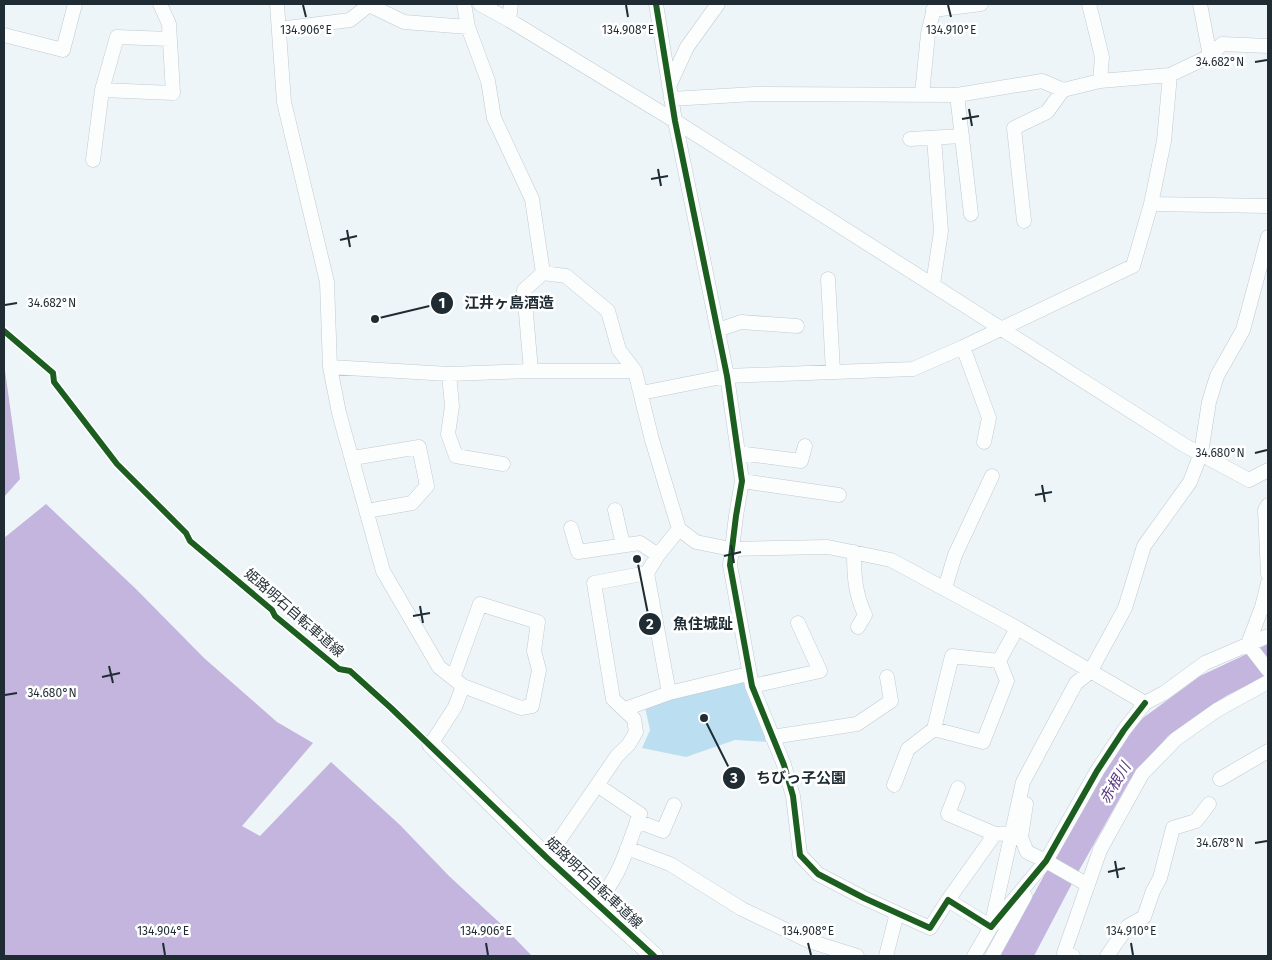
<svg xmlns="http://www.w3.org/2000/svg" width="1272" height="960" font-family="'Fira Sans','Noto Sans JP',sans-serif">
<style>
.green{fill:#bcdef1}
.water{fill:#c3b5de}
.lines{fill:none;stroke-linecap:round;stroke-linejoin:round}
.minor-casing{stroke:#c0cacf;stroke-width:15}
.major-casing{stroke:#c0cacf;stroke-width:19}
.minor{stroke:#fcfefe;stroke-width:14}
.major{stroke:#fcfefe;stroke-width:18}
.cycleway-casing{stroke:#fff;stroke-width:9}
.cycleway{stroke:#1b5e20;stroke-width:6}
.ticks{fill:none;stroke:#1f2c33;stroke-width:2}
.labels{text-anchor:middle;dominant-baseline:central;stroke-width:5;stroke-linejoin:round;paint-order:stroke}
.street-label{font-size:14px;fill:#1f2c33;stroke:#fff}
.water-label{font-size:15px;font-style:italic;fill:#5a3b82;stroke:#fff}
.ticks-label{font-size:12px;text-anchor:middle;fill:#1f2c33;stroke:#fff;stroke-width:5;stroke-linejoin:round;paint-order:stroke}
.leader{fill:none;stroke:#1f2c33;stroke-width:2}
.callout-dot{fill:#1f2c33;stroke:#fff;stroke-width:2}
.mark-label{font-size:15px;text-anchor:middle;font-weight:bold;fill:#fff}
.callout-label{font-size:15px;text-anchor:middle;font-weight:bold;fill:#1f2c33;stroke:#fff;stroke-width:5;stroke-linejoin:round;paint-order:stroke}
</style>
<rect width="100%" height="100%" fill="#eef5f9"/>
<!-- green -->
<path class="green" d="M746 678 769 742 735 740 686 757 642 748 650 730 645 707Z"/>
<!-- water -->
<path class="water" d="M4 363 20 479 4 497Z
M46 504 136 589 204 658 277 722 313 743 242 826 260 836 331 762 400 825 449 876 502 925 532 956H4V538Z
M1268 644V675L1226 696 1168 736 1130 780 1077 874 1034 956H1000L1052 861 1118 746 1143 718 1200 676Z"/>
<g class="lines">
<!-- minor casing -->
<g class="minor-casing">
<path id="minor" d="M277 4 284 102 327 282 330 367 339 413 383 571 439 667 463 686 455 707 431 744
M464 4 468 27 488 81 494 118 532 199 543 273 524 290 531 371
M480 4 509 20 675 121 1184 445 1249 480 1268 470
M656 4 675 121 727 376 742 481 736 516 730 565 752 686 784 765 793 796 800 855 818 874 864 898 930 928 948 900 991 927 1046 861 1097 771 1124 730 1145 703
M1089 4 1102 57 1100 81
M1200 4 1210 56
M933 10 981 4
M509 20 511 4
M279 29 350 20 369 5 404 22 468 27
M4 35 63 50 75 4
M669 86 687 47 718 4
M102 90 173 93 169 24 160 4
M922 94 928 34 935 4
M957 95 971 214
M671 99 755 94 957 95 1042 81 1063 90 1100 81 1170 75 1210 56 1222 44 1268 46
M910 139 962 136
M93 160 102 90 117 37 170 39
M1151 204 1164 141 1170 75
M1024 221 1014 128 1047 112 1063 90
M543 273 566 276 608 311 619 350 635 371
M828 279 833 372
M933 284 941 231 934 138
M718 330 741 322 797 326
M963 347 989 418 984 442
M330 367 449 374 531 371H635L652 440 679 529 696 542 731 549 828 547 891 560 1017 628 1145 703 1164 693 1205 663 1268 636
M449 374 452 406 448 434 456 456 503 464
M641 393 727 376 913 369 963 347 1133 266 1151 204 1268 206
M738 453 801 461 805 446
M353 458 419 447 427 486 412 503 367 511
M742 481 839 495
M1268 505 1265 510 1268 574
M615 510 623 545
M571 528 578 552 640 543 658 555
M854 552C854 576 855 593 865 615L858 627
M647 573 669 693
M945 588 955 555 992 476
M1248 644 1262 607 1268 583
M1248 644 1268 670
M453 678 480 604 538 622 534 651 539 670 532 706 521 708 463 686
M752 686 820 671 798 623
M625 709 669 693 748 674
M934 729 952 656 999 661
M772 737 857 724 891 701 887 677
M1220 779 1268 751
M894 785 908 749 934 729 983 742 1007 681 999 661 1017 628
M958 788 948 814 995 834
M1026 804 1021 837 1027 852 1046 861 1088 885
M637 821 663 831 674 805
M627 848 670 864 742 909 809 941 857 956
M547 858 617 756 629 744 636 732 634 719 613 699 594 583 647 573 658 555 679 529
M948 900 995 834 1011 833
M595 903C620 880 628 844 640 814L597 785
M886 956 897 913
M974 956 991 927 1023 782 1076 683 1090 672 1125 608 1144 546 1190 482 1201 453 1209 402 1217 376 1243 330 1268 237
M992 956 1025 896
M1073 956 1064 953 1100 850 1142 774 1176 739 1217 710 1268 682
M1107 956 1128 926 1144 917 1153 891 1160 878 1173 828 1196 821 1209 804"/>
</g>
<!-- major casing -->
<g class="major-casing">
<path id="major" d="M431 744 547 858 654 956"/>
</g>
<!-- minor -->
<use href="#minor" class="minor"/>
<!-- major -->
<use href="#major" class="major"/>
<!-- cycleway casing -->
<g class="cycleway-casing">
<path id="cycleway" d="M656 4 675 121 727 376 742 481 736 516 730 565 752 686 784 765 793 796 800 855 818 874 864 898 930 928 948 900 991 927 1046 861 1097 771 1124 730 1145 703
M4 331 53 373 54 382 117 464 186 533 190 541 272 610 275 616 339 669 350 671 391 708 547 858 654 956"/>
</g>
<!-- cycleway -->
<use href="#cycleway" class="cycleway"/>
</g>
<!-- ticks -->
<path class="ticks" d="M303 5 306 17M626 5 628 17M948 5 951 17M1255 62 1267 60M969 109 972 126M962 119 979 116M658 169 661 186M651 179 668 176M347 230 350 247M340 240 357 236M5 305 17 303M1255 453 1267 450M1042 485 1045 502M1035 495 1052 492M731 545 734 563M724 556 741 552M420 606 423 623M413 616 430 613M109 666 113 683M102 677 120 673M5 695 17 693M1255 843 1267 841M1115 861 1118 878M1108 872 1125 868M163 943 165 955M486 943 488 955M808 943 811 955M1131 943 1133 955"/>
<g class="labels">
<!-- street labels -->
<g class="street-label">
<text transform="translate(294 613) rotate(41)">姫路明石自転車道線</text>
<text transform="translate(594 883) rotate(43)">姫路明石自転車道線</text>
</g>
<!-- water labels -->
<g class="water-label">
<text transform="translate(1115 783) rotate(-59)">赤根川</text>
</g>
</g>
<g class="ticks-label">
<text x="306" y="34">134.906°E</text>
<text x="628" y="34">134.908°E</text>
<text x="951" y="34">134.910°E</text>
<text x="1220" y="66">34.682°N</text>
<text x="52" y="307">34.682°N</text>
<text x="1220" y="457">34.680°N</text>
<text x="52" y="697">34.680°N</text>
<text x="1220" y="847">34.678°N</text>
<text x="163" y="935">134.904°E</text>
<text x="486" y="935">134.906°E</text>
<text x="808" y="935">134.908°E</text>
<text x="1131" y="935">134.910°E</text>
</g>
<!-- callouts -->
<path class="leader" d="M375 319L442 303M637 559L650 624M704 718L734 778"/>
<g class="callout-dot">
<circle cx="375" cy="319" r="5"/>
<circle cx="637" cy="559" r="5"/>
<circle cx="704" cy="718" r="5"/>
<circle cx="442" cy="303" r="12"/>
<circle cx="650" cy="624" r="12"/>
<circle cx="734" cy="778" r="12"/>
</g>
<g class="mark-label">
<text x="442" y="308">1</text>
<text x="650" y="629">2</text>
<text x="734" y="783">3</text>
</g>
<g class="callout-label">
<text x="509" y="308">江井ヶ島酒造</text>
<text x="703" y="629">魚住城趾</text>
<text x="801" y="783">ちびっ子公園</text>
</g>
<!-- border -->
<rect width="1272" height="960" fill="none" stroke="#1f2c33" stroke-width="10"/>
</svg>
